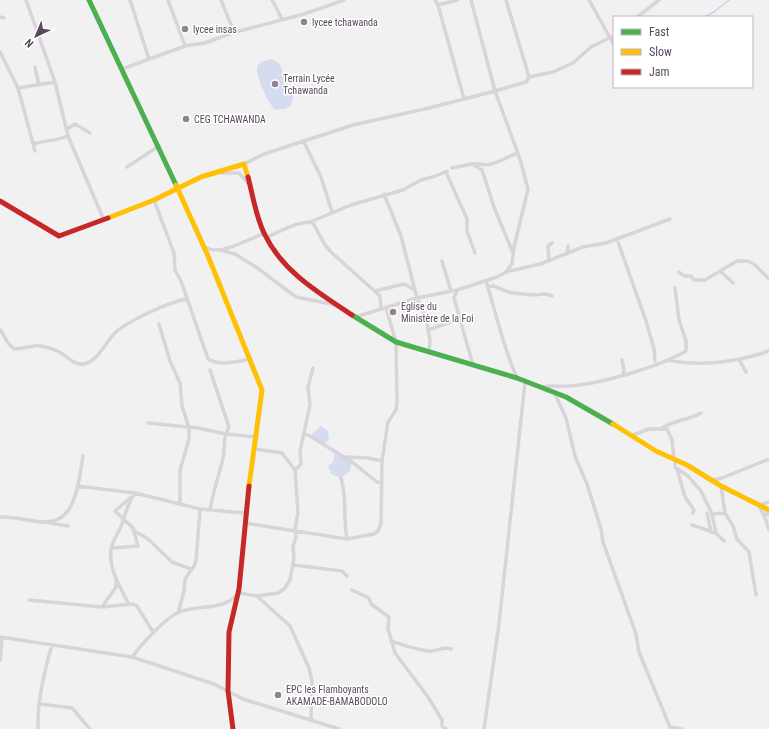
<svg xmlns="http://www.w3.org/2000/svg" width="769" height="729" font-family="'Roboto Condensed',sans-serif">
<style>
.green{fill:#d6dcef}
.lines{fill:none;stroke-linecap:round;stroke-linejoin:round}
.stream{stroke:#d2acec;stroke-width:1}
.street{stroke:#d8d4d8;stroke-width:3.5}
.fast{stroke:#4caf50;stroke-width:5}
.slow{stroke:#ffc107;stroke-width:5}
.jam{stroke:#c62828;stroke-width:5}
.poi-dot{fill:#8f8391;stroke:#fff;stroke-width:1.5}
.labels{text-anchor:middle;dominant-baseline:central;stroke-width:3;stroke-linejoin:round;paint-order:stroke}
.poi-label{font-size:10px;fill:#5a485d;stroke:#fff;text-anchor:start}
</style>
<rect width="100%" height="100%" fill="#f1f1f1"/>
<!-- green -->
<path class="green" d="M272 59 280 64 293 98 291 105 285 109 275 110C269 104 253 73 258 65 261 61 268 60 272 59Z
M321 426 328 431 329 440 324 444 310 436Z
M335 451 352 462 350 471 341 478 331 474 328 466 333 462Z"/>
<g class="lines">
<!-- stream -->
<path class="stream" d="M704 17 714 12 729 0"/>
<!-- street -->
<path class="street" d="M26 0 55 82 68 136 103 218
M130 0 149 59
M168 0 185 46
M221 0 234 32
M272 0 282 19
M435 0 438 5 458 0
M589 0 614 45
M438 5 464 99
M0 17 4 18
M637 17 659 0
M0 52 18 88 55 82
M35 67 39 85
M122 69 185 46 205 43 232 33 304 14 344 0
M529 77 553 72 573 63 591 47 611 37
M18 88 35 151
M67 129 75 124 90 133
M304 142 321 177 332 212
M34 144C46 140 56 141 68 136
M244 164 264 154 353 125 429 108 495 91 471 0
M472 164C479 163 484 166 491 164 501 162 508 156 518 153
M127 167 159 146
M452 168 472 164 482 170 494 207 513 253
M446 172 467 219V231L475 253
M221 173H239L248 183
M384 194 401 236 417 298 426 318 430 340 429 352
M154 200 174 253 175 270 181 281 208 359C219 366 237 362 250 359
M310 222 351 205 403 190 421 180 436 176 447 171
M266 238C276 233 302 219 313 223L325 245 331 252 380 296 381 309
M617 239 646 321 654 349 655 361
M204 247C223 257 245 239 264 234
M220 250 235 254 256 267 296 297 336 305
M567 254 568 246
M442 261 451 291
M549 261 548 246 552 243
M720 271 733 283
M506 272 540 264 583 247 606 243 670 219
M679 272 684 276H691L694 280H705L737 261H747L754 264 769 279
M486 281C496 313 503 347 517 378
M488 287 493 286C501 288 506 293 514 293 521 294 526 294 533 295 541 296 542 291 552 296
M457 290 454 298 473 365
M375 291 404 284 415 290
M355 317 417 298 457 290 497 277 506 272 512 264 514 247 528 189 520 159 495 91 526 82 529 77 506 0
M159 324 170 361 180 383 182 406 189 428V439L180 470V503
M0 329 8 343 14 349C22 349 27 347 34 346 40 345 49 348 55 350 65 353 73 366 84 364 98 361 105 343 114 334 125 322 171 301 187 299
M428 330 459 319
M739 359 746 372
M622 360 624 371 623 375
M668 360C701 367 738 362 769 351
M544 387C552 385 561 387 569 386 600 384 659 367 686 351V341L679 320 675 288
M555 394 566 418 575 456 587 484 601 529 603 542 636 634 639 652 670 727 682 729
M148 423 198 428 226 434 229 427 210 370
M662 428C674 420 689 420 701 413
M305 434 310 436 352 462 377 482 382 483
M633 435 649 429H667L672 440 674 459
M255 449 282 453 295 470
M345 457 368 458 382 461
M675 459V467L688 476 701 491 712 514 716 533 724 541
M677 469 685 497 694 510 693 513
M341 478C347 498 343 519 347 539
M713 480 722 478 769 459
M77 486 135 493 200 509 245 513
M721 486 725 513 733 526 737 539 749 552 756 595
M758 504 766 520 769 530
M760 505 769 502
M210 510C213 492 219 475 223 458 225 450 223 442 226 434L257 437
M762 512 769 515
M707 513 711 532 716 533
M712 514 725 513
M0 517C15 516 31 522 46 522 77 522 79 479 83 456
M50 523 68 526
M245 523 347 539 374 534 378 531 381 523 382 461 388 422 396 410 397 402 396 342 386 308
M692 525 710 531
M133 530 148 539 172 562 191 569
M112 548 138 546 133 528 115 511 130 498
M293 565 342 571 347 576
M352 590 369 598 371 604 389 617 388 629 395 653 428 697 442 720V726L446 729
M257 596 278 593 284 589 290 580 294 558 293 546 296 537 295 530 298 512 295 470 301 464 300 451 310 405 308 387 313 368
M29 600 102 607 133 604 137 606 153 632
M129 605C121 588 108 569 111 549 113 539 120 531 123 521 127 510 128 502 135 493
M102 607 116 587V579
M178 613 184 591 185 579 194 566 196 561 200 509
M0 637 132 657 214 684 243 699 339 729
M391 641C404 645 416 650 429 651 437 651 445 646 451 649
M132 657C141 645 165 618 179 612 200 604 222 612 239 593L257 596 290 626 309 668 312 681 311 719
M0 660 2 638
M40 704 72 708 90 729
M38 729C37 701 44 672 52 645
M484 729 499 624 525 382"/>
<!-- fast -->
<path class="fast" d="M89 0 176 185
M352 315 396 342 517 378 566 397 613 424"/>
<!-- slow -->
<path class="slow" d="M176 185 208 256 262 390 249 486
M108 218 154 200 201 177 244 164 248 177
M613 424 656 451 687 465 721 486 769 510"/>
<!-- jam -->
<path class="jam" d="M248 177C253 196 256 218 265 235 283 272 319 293 352 315
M0 201 59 236 108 218
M233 729 228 691 229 632 239 589 249 486"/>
</g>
<!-- markers -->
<g class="poi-dot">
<circle cx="304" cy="22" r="4"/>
<circle cx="185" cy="29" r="4"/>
<circle cx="275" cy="84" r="4"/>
<circle cx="186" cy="119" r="4"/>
<circle cx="393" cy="312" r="4"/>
<circle cx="278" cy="695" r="4"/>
</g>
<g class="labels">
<!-- poi labels -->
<g class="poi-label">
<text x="312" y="22">lycee tchawanda</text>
<text x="193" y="29">lycee insas</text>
<text x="283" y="78">Terrain Lycée<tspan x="283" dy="12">Tchawanda</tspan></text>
<text x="194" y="119">CEG TCHAWANDA</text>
<text x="401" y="306">Eglise du<tspan x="401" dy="12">Ministère de la Foi</tspan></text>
<text x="286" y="689">EPC les Flamboyants<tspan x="286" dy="12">AKAMADE-BAMABODOLO</tspan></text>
</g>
</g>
<!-- legend -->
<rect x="613" y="16" width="140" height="72" fill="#ffffff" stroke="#bdb6be"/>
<rect x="621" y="29" width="20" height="6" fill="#4caf50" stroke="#bdb6be"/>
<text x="649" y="36" font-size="12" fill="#5a485d">Fast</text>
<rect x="621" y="49" width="20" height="6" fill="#ffc107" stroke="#bdb6be"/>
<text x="649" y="56" font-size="12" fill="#5a485d">Slow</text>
<rect x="621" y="69" width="20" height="6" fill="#c62828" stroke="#bdb6be"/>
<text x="649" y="76" font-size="12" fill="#5a485d">Jam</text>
<!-- north arrow -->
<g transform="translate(36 36) rotate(224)" stroke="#ffffff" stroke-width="3" paint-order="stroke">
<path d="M0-3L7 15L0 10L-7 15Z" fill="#5a485d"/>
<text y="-6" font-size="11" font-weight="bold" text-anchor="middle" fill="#5a485d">N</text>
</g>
</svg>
